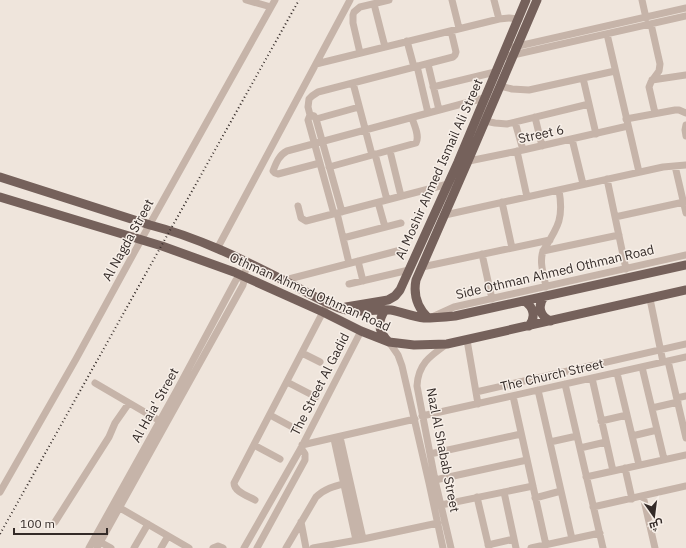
<svg xmlns="http://www.w3.org/2000/svg" width="686" height="548" font-family="'IBM Plex Sans',Cairo,sans-serif">
<style>
.lines{fill:none;stroke-linecap:round;stroke-linejoin:round}
.minor{stroke:#c6b4a9;stroke-width:7}
.major{stroke:#75615b;stroke-width:9}
.rail{stroke:#342b28;stroke-width:2;stroke-dasharray:1 3;stroke-linecap:butt}
.labels{text-anchor:middle;dominant-baseline:central;stroke-width:3;stroke-linejoin:round;paint-order:stroke}
.street-label{font-size:13px;fill:#342b28;stroke:#f7efe8}
</style>
<rect width="100%" height="100%" fill="#efe5dc"/>
<g class="lines">
<!-- minor -->
<path class="minor" d="M246 0 271 7
M452 0 459 28
M494 0 499 19
M642 0 646 18
M374 4 385 47
M651 24 660 64 659 71 651 82 649 87 655 113
M607 34 639 172
M407 41 414 67
M514 47 686 8
M360 53 353 23V15L354 12 360 7 389 0
M502 57 513 55 686 16
M316 64 499 19 509 18 519 19
M428 64 439 110
M417 66 428 113
M583 78 596 134
M652 80 686 75
M353 83 372 155
M500 86 512 89 529 90 615 71
M433 87 495 72
M310 115 314 116 316 119 342 212
M535 117 542 146
M316 119 359 107
M626 119 675 110H679L686 113
M485 121 495 123 507 124 589 104
M515 122 523 150
M686 125 685 130 686 136
M572 139 583 184
M390 151 401 196
M517 151 527 197
M375 154 387 200
M464 162 523 150 628 126
M320 163 278 174 275 173 273 171C276 163 279 155 287 151L484 98
M675 166 686 213
M329 167 416 143C420 136 414 125 412 118
M607 179 626 269
M378 202 385 227
M502 202 512 248
M298 206 301 218 306 221 448 184
M337 213 349 263
M334 214 308 120 310 115 308 107 309 99 312 96 318 92 453 57 455 55 456 52 451 31
M445 215 663 167 686 165
M615 217 684 202
M343 238 401 223
M217 249 350 0
M543 251 619 235
M482 254 492 299
M358 261 363 281
M422 267 550 240
M285 280 397 251
M349 284 409 270
M546 287C544 275 539 263 543 251 558 227 564 219 559 190
M650 299 663 362
M432 317 454 307 686 255
M467 340 478 404
M389 342 398 355 402 366 429 483 443 548
M447 344C430 356 418 364 417 386L435 480 451 548
M302 353 320 362
M668 361 686 438
M642 367 664 459
M617 373 639 465
M592 378 613 471
M287 382 316 397
M95 383 160 421
M565 384 603 548
M538 390 572 539
M476 392 686 344
M513 396 546 545
M677 398 686 396
M652 408 678 402
M270 415 294 428
M422 416 686 357
M601 421 627 415
M632 436 657 430
M340 437 363 539
M334 439 356 540
M550 442 577 436
M254 445 280 459
M302 445 415 419
M580 448 606 442
M430 454 521 434
M625 468 632 499
M586 477 686 455
M435 480 527 460
M0 492 76 359 141 240 275 0
M504 492 516 548
M643 496 655 548
M477 497 489 548
M535 498 561 491
M255 500C248 496 234 492 234 483L325 308
M441 505 533 486
M593 507 686 486
M120 508 189 548
M55 522 109 437 115 423 129 403
M301 522 306 548
M100 542 111 548
M488 545 514 539
M89 548 177 390 236 280 239 277 243 276 249 263
M97 548 243 285 244 281 243 276
M134 548 148 524
M161 548 168 536
M213 548 218 546 223 548
M244 548 301 448 361 331
M257 548 305 460V454L301 448
M286 548 316 497C325 488 335 486 347 483
M313 548 363 539 438 523
M531 548 600 533"/>
<!-- major -->
<path class="major" d="M0 177 150 225C197 237 242 259 285 281 304 290 326 305 346 310 361 314 376 308 391 310 402 312 413 317 424 318 434 318 445 317 455 316L686 265
M0 197 162 246 234 272 323 312 361 331 389 342 414 345 447 344 686 290
M544 297C537 306 540 317 551 321
M524 301C534 307 536 317 529 326
M346 307 388 300 395 296 400 290 458 162 526 0
M385 310C377 322 378 332 389 342
M428 318C417 307 413 295 416 280L468 161 537 0"/>
<!-- rail -->
<path class="rail" d="M0 534 299 0"/>
</g>
<g class="labels">
<!-- street labels -->
<g class="street-label">
<text transform="translate(541 134) rotate(-12)">Street 6</text>
<text transform="translate(439 169) rotate(-66)">Al Moshir Ahmed Ismail Ali Street</text>
<text transform="translate(128 240) rotate(-61)">Al Nagda Street</text>
<text transform="translate(555 272) rotate(-13)">Side Othman Ahmed Othman Road</text>
<text transform="translate(310 292) rotate(24)">Othman Ahmed Othman Road</text>
<text transform="translate(552 375) rotate(-13)">The Church Street</text>
<text transform="translate(320 384) rotate(-63)">The Street Al Gadid</text>
<text transform="translate(155 405) rotate(-61)">Al Haia' Street</text>
<text transform="translate(443 450) rotate(79)">Nazl Al Shabab Street</text>
</g>
</g>
<!-- north arrow -->
<g transform="translate(654 516) rotate(166)" stroke="#f7efe8" stroke-width="3" paint-order="stroke">
<path d="M0-3L7 15L0 10L-7 15Z" fill="#342b28"/>
<text y="-6" font-size="11" font-weight="bold" text-anchor="middle" fill="#342b28">ش</text>
</g>
<!-- scale -->
<path d="M14 528v6h93v-6" fill="none" stroke="#342b28" stroke-width="2"/>
<text x="20" y="528" font-size="12" fill="#342b28" stroke="#f7efe8" stroke-width="3" paint-order="stroke">100 m</text>
</svg>
